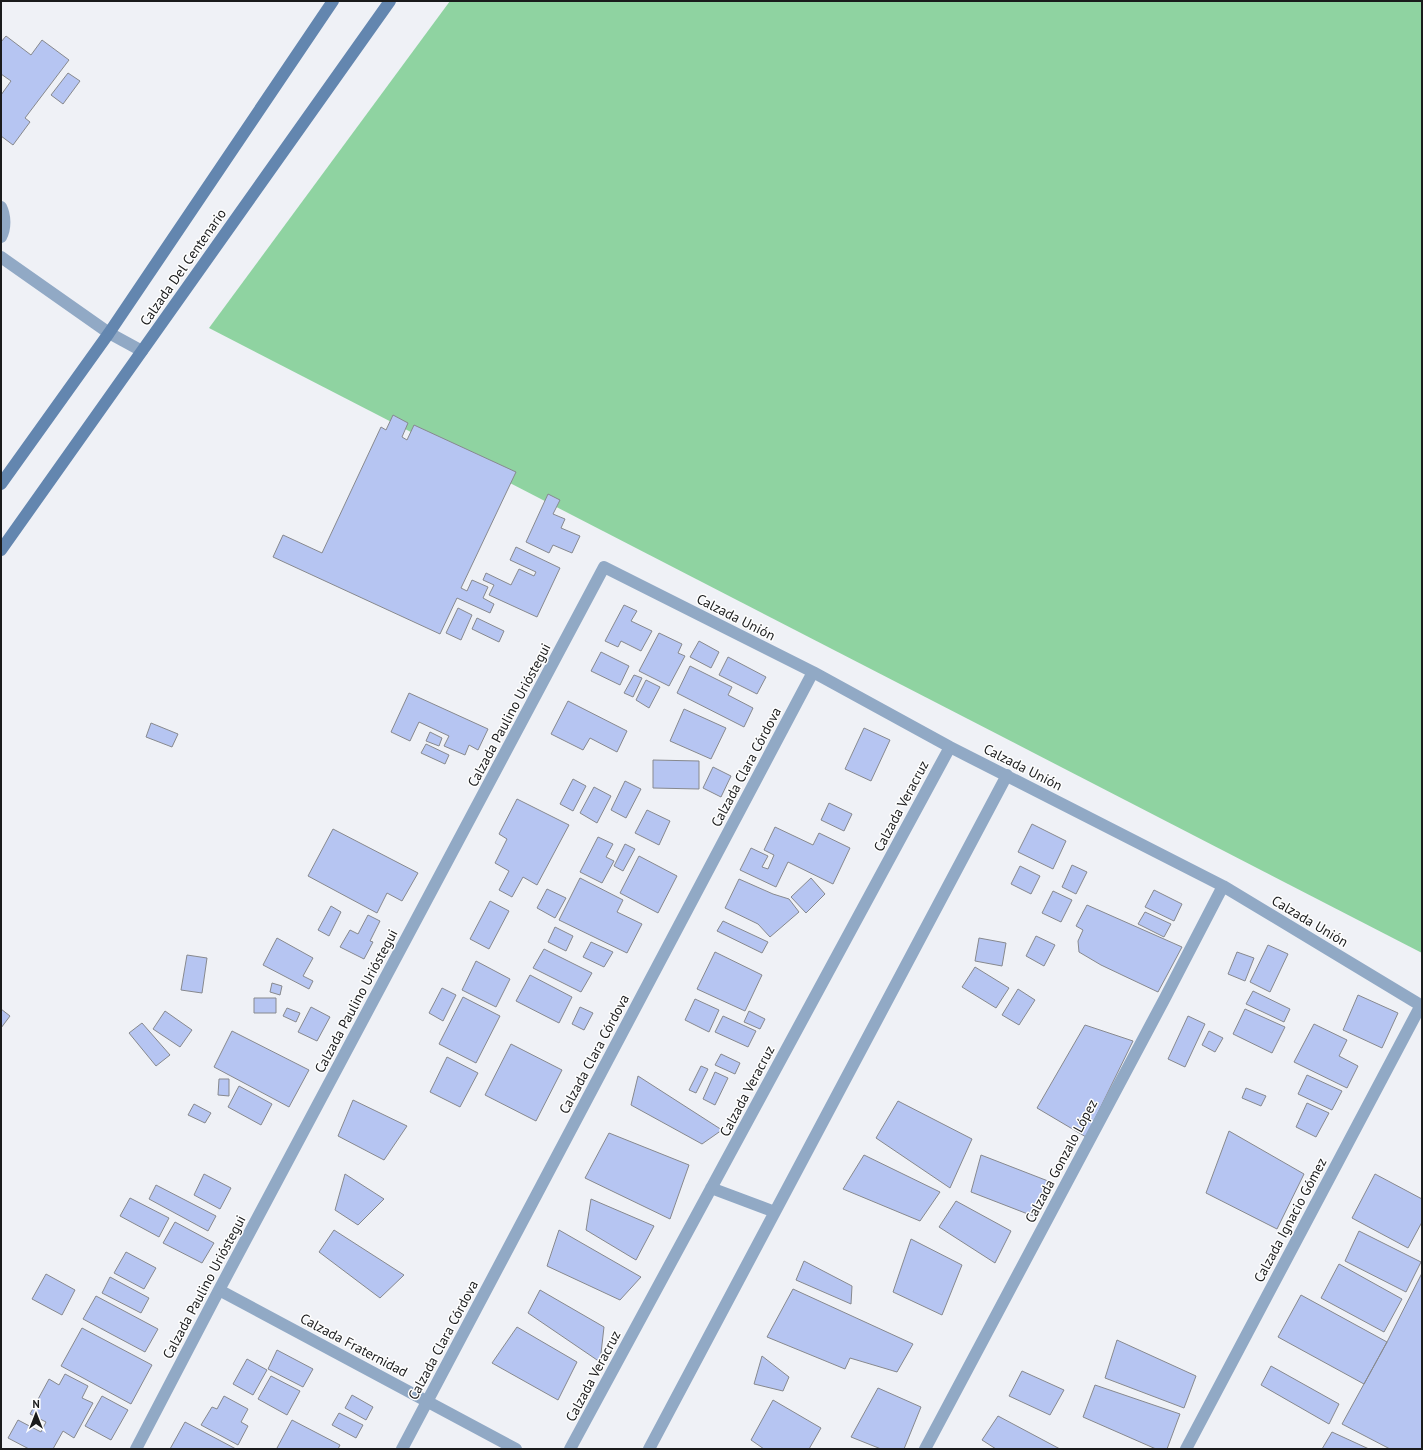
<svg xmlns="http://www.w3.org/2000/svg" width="1423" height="1450" font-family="'PT Sans',sans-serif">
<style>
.green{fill:#8fd3a1}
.building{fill:#b6c5f2;stroke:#87898e}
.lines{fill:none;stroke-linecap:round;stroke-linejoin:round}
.service{stroke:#91a9c5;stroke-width:12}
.minor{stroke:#91a9c5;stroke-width:12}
.secondary{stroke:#6386af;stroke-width:12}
.labels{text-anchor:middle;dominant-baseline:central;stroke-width:3;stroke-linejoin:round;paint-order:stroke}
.street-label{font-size:14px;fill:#1a1b1c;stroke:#fefefe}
</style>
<rect width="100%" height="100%" fill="#eff1f6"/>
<!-- green -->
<path class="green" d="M450 1H1422V953L209 328Z"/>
<!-- building -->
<path class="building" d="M6 36 31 55 42 40 69 60 25 118 30 122 13 145 1 136V95L11 81 1 74V42Z
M68 73 80 81 63 104 51 95Z
M393 415 408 423 402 437 407 440 414 425 516 472 461 588 467 591 472 580 488 587 483 598 494 604 490 613 457 598 440 634 273 557 283 535 322 553 381 427 386 430Z
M548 494 560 500 553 514 565 519 561 528 580 536 572 553 553 545 549 553 526 542Z
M516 547 560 568 537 617 489 595 494 585 483 580 486 573 511 585 519 569 534 576 536 572 510 560Z
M624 605 637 611 631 621 652 631 641 651 621 641 618 647 605 641Z
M458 608 472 615 461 640 446 633Z
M477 618 504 631 499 642 472 629Z
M659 633 682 644 678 653 685 656 669 686 639 671Z
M699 641 719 652 711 668 690 657Z
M601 652 629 666 620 685 591 671Z
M728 657 766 677 757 694 719 675Z
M690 666 732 687 728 695 753 708 744 727 677 693Z
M634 675 642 678 633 697 624 693Z
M646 680 660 687 649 708 636 700Z
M409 693 488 729 478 750 469 745 465 755 444 746 449 736 419 722 410 741 391 732Z
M568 701 627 731 617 752 590 738 583 750 551 734Z
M684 709 726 728 711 759 670 741Z
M151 723 178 734 172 747 146 737Z
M864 728 890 740 871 781 845 769Z
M430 732 442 738 439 746 426 741Z
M426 744 449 755 445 764 421 753Z
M653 760 699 761V789L653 788Z
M713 767 731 776 721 797 703 788Z
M573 779 586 786 573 811 560 804Z
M625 781 641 789 626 818 611 810Z
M594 787 611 796 597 823 580 813Z
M517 799 569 825 537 885 523 877 512 897 499 890 509 871 495 863 507 839 499 834Z
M829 803 852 814 844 831 821 820Z
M647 810 670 821 659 845 635 833Z
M1032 824 1066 841 1053 869 1018 852Z
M775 827 813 845 819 833 850 848 833 884 788 862 776 887 740 870 751 848 768 856 762 867 768 869 774 855 764 850Z
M333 829 418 873 402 901 387 893 377 913 308 876Z
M598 837 613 844 606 857 614 861 602 883 580 872Z
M625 844 635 849 623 871 614 866Z
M639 856 677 876 658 913 620 893Z
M1072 865 1087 872 1076 894 1062 887Z
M1020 866 1040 876 1031 894 1011 884Z
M580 878 623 900 617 912 642 924 627 953 559 920Z
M811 878 825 894 806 913 791 897Z
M739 879 773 894 789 899 799 912 770 937 758 924 725 908Z
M547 889 566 898 555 918 537 908Z
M1154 890 1182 904 1174 921 1145 907Z
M1053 891 1072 900 1061 922 1042 913Z
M490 901 509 911 489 949 470 939Z
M1087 905 1182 947 1158 992 1101 965 1079 952 1078 941 1083 930 1076 926Z
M331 906 341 912 329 936 318 930Z
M1145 912 1171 924 1164 937 1138 924Z
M368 915 380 921 370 941 373 942 364 959 340 947 350 930 358 934Z
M723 921 768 942 762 953 717 931Z
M555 927 573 936 566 951 548 942Z
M1036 936 1055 945 1044 966 1026 956Z
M277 938 313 958 303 976 313 981 309 989 263 965Z
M979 938 1006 943 1002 966 975 961Z
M591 942 613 952 604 967 583 957Z
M1268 945 1288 954 1270 992 1250 982Z
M544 949 592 973 581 992 533 968Z
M715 952 762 975 745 1011 697 989Z
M1237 952 1254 958 1245 981 1228 974Z
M187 955 207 958 202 993 181 990Z
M476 961 510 979 496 1007 462 990Z
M975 967 1009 988 996 1008 962 987Z
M530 975 572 997 559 1023 516 1001Z
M272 983 282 986 280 995 270 992Z
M442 988 456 995 443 1021 429 1013Z
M1018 989 1035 1000 1019 1025 1002 1015Z
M1253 991 1290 1009 1284 1022 1246 1004Z
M1358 995 1398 1013 1382 1048 1343 1030Z
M463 997 500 1016 476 1063 439 1044Z
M254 998H276V1013H254Z
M695 999 719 1010 709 1032 685 1020Z
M311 1007 330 1017 317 1041 298 1032Z
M580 1007 593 1013 584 1030 572 1024Z
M287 1008 300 1013 296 1022 283 1016Z
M1 1009 10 1016 1 1028Z
M1245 1009 1285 1027 1272 1053 1233 1034Z
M165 1011 192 1030 180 1047 153 1029Z
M749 1011 765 1019 760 1029 744 1022Z
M723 1016 756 1031 748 1047 715 1032Z
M1188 1016 1205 1024 1185 1067 1168 1059Z
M142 1023 170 1055 156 1066 129 1033Z
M1314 1024 1347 1040 1339 1056 1358 1066 1347 1088 1294 1062Z
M1085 1025 1133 1041 1086 1137 1037 1108Z
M232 1031 309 1070 289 1107 214 1067Z
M1209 1031 1223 1038 1215 1052 1202 1045Z
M511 1044 562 1070 536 1121 485 1095Z
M721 1054 740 1063 735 1074 715 1065Z
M447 1057 478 1073 460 1107 430 1092Z
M701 1066 708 1069 696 1093 689 1090Z
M715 1072 728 1078 715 1105 703 1099Z
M1307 1075 1342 1091 1332 1110 1298 1094Z
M638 1076 722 1130 702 1144 631 1105Z
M219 1079H229V1096L218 1095Z
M239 1086 272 1104 261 1125 228 1107Z
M1246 1088 1266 1096 1261 1106 1242 1098Z
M353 1100 407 1126 384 1160 338 1136Z
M898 1101 972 1139 950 1188 876 1138Z
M1307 1103 1329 1113 1316 1137 1296 1127Z
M194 1104 211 1113 205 1123 188 1115Z
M1229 1131 1304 1174 1277 1229 1206 1193Z
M609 1133 689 1165 670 1219 585 1178Z
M864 1155 940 1192 920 1221 843 1189Z
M981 1155 1048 1181 1033 1216 971 1192Z
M204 1174 231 1188 220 1209 194 1195Z
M345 1174 384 1199 358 1225 335 1210Z
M1375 1174 1422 1199V1222L1408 1248 1352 1218Z
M156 1185 216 1216 208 1231 149 1199Z
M130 1198 169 1218 159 1237 120 1216Z
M591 1199 654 1226 636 1260 586 1230Z
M956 1201 1011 1231 995 1263 939 1227Z
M175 1222 214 1243 202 1263 163 1243Z
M334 1230 404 1275 380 1298 319 1252Z
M559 1230 641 1277 620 1300 547 1266Z
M1359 1231 1421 1262 1406 1292 1345 1261Z
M911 1239 962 1265 942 1315 893 1292Z
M126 1252 156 1268 144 1289 114 1273Z
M804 1261 852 1286 851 1304 796 1280Z
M1339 1264 1402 1299 1384 1332 1321 1298Z
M1422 1273V1449H1390L1342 1424 1387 1342Z
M46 1274 75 1290 62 1315 32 1299Z
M110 1277 149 1298 141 1313 102 1293Z
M793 1289 913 1344 897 1372 850 1358 845 1369 767 1337Z
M540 1290 604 1327 600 1362 528 1313Z
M1301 1295 1387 1342 1364 1384 1278 1337Z
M96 1296 158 1329 145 1352 83 1319Z
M517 1327 577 1362 558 1400 492 1363Z
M82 1328 152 1365 131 1404 61 1366Z
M1117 1340 1196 1376 1184 1408 1105 1378Z
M277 1350 313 1369 303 1387 268 1369Z
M762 1356 789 1377 783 1391 754 1384Z
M247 1359 267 1370 253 1395 233 1384Z
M1271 1366 1339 1404 1329 1424 1261 1385Z
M1022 1371 1064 1390 1050 1415 1009 1396Z
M65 1374 88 1386 82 1398 93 1403 74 1438 63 1431 53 1449H29L8 1438 18 1420 41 1432 46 1422 30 1414 49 1379 59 1385Z
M271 1376 300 1391 287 1415 258 1399Z
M1095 1385 1180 1414 1167 1449H1156L1083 1417Z
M878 1388 921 1407 904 1449H881L851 1437Z
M352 1395 373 1407 366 1420 345 1408Z
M102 1396 128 1410 111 1440 85 1426Z
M224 1396 248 1409 241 1422 248 1426 238 1445 201 1425 212 1407 217 1409Z
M773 1400 821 1428 809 1449H764L751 1440Z
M339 1413 363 1425 356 1438 332 1425Z
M998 1416 1060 1449H996L982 1440Z
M292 1420 340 1445 338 1449H279L277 1448Z
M185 1422 236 1449H170Z
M1332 1432 1369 1449H1322Z"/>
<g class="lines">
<!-- service -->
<path class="service" d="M1 207C5 215 6 228 1 237
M1 257 109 333 142 351"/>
<!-- minor -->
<path class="minor" d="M711 1188 775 1212
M219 1290 516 1449
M136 1449 219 1290 604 567 813 672 950 747 1223 886 1422 1006
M402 1449 813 672
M570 1449 950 747
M649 1449 1007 775
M925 1449 1165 998 1223 886
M1186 1449 1421 1005"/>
<!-- secondary -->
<path class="secondary" d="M1 484 109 333 333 1
M1 550 390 1"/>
</g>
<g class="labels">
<!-- street labels -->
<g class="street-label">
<text transform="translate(183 267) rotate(-55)">Calzada Del Centenario</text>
<text transform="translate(736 617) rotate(27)">Calzada Unión</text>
<text transform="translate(509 715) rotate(-62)">Calzada Paulino Urióstegui</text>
<text transform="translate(746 767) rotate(-62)">Calzada Clara Córdova</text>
<text transform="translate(1023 767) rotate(27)">Calzada Unión</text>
<text transform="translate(901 806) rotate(-62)">Calzada Veracruz</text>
<text transform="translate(1310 921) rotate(31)">Calzada Unión</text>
<text transform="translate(356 1001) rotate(-62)">Calzada Paulino Urióstegui</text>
<text transform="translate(594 1054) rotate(-62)">Calzada Clara Córdova</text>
<text transform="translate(747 1091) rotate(-62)">Calzada Veracruz</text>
<text transform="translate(1061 1161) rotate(-62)">Calzada Gonzalo López</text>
<text transform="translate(1290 1220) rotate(-62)">Calzada Ignacio Gómez</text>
<text transform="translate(204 1287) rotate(-62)">Calzada Paulino Urióstegui</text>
<text transform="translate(443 1340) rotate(-62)">Calzada Clara Córdova</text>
<text transform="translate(354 1345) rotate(28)">Calzada Fraternidad</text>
<text transform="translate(593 1376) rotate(-62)">Calzada Veracruz</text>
</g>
</g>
<!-- border -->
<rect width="1423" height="1450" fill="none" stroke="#1a1b1c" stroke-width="4"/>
<!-- north arrow -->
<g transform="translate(36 1414)" stroke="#fefefe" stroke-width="3" paint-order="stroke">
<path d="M0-3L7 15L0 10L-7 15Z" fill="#1a1b1c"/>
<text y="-6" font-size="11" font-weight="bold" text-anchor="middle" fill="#1a1b1c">N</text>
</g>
</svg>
